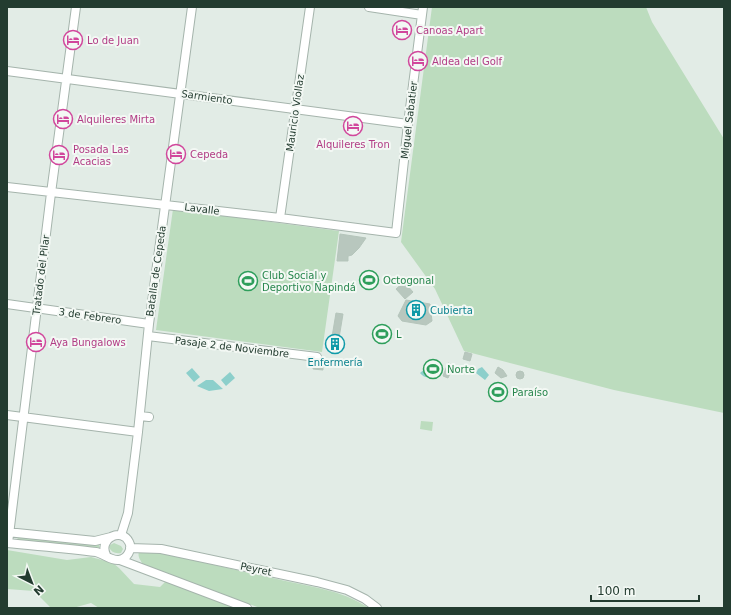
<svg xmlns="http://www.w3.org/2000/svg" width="731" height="615" font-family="'DejaVu Sans',sans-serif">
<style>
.green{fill:#bcdcbe}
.water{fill:#8ccfcb}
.building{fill:#b8c7be;stroke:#b5c5bb}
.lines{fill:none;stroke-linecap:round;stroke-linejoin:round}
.minor-casing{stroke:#a5b4ac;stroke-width:10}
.minor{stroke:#fff;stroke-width:8}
.labels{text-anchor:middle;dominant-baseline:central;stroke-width:4;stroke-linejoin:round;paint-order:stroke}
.hotel-label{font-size:10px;fill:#b23c85;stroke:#f3f8f4;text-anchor:start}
.street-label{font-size:10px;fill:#233c30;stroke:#f3f8f4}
.leisure-label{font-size:10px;fill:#27864d;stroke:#f3f8f4;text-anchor:start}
.culture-label{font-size:10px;fill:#0d838f;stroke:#f3f8f4;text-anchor:start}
</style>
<rect width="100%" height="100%" fill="#e2ece6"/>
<!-- green -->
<path class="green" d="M432 7H646L652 22 724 139V413L614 390 464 351 435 289 401 242Z
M173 209 339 231 322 352 156 330Z
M421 421 433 422 432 431 420 429Z
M18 536 99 545V549L17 541Z
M114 543 121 546 123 549 121 553C115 554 111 552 109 547L110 545Z
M7 550 67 560 91 557 113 563 119 568 134 584 160 587 166 581 236 608H99L91 603 73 608H51L34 591 7 589Z
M140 550 152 551C194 560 235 570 277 579 310 587 340 589 369 608H260L144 566C141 561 136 556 140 550Z"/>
<!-- water -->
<path class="water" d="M364.5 281a4.5 4.5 0 1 1 9 0a4.5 4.5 0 1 1-9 0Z
M433 360C437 365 439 370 434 375L427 366Z
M482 367 489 375 485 380 476 373 478 369Z
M192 368 200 377 194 382 186 373Z
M426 368 433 376C428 379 423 377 420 373Z
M230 372 235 378 226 386 221 380Z
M206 380H213L223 389 209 391 197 386Z
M499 387 504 396 502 400H497L495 398 493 390Z"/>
<!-- building -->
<path class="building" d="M340 234 366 238 359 248 352 255 348 256V261H337Z
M404 282 413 292 405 299 396 289Z
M406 300 430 304 432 321 426 325 402 321 398 316Z
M336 313 343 314 337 350 330 349Z
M465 352 472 354 470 361 463 359Z
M314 363H323V370L313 369Z
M448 363 454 365 448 378 443 376Z
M498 367 503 370 507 376 501 378 495 373Z
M516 375a4 4 0 1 1 8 0a4 4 0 1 1-8 0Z"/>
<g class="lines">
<!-- minor casing -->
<g class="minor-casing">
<path id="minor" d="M369 7 422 15
M7 71 408 124
M7 187 280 218 396 233 408 124 423 7
M280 218 310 7
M7 304 149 324
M148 336 317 357
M7 415 138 432
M140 416 149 417
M7 532 95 541 111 537
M121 535 128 513 138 432 149 324 192 7
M7 543C36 546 66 548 96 552 104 554 111 561 119 560 127 559 133 549 129 542 122 527 98 538 106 555
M8 543 51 193 76 7
M130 548 161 549 317 582 347 590 365 599 377 608
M120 560 247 608"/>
</g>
<!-- minor -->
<use href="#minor" class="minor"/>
</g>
<!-- icons -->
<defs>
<g id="hotel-ring" transform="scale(1)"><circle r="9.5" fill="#f3f8f4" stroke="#d1479c" stroke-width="1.5"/><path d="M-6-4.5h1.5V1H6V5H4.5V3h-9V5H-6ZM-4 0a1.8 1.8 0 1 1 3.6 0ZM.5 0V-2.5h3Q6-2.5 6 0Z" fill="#d1479c"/></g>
<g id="stadium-ring" transform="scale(1)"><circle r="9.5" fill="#f3f8f4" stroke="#2e9e5b" stroke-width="1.5"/><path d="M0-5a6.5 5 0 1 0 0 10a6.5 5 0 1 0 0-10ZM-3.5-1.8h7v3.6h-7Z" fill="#2e9e5b"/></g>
<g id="building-ring" transform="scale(1)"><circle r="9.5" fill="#f3f8f4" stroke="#0f9aa8" stroke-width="1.5"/><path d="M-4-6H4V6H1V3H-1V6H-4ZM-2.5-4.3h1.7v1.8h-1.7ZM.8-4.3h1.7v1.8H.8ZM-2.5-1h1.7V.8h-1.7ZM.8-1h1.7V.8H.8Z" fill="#0f9aa8"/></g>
</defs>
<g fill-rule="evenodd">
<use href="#hotel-ring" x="402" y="30"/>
<use href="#hotel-ring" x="73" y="40"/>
<use href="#hotel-ring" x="418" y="61"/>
<use href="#hotel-ring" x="63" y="119"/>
<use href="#hotel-ring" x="353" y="126"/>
<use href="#hotel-ring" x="176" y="154"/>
<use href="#hotel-ring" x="59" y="155"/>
<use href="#stadium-ring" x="369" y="280"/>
<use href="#stadium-ring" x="248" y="281"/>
<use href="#building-ring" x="416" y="310"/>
<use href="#stadium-ring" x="382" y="334"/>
<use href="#hotel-ring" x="36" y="342"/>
<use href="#building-ring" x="335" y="344"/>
<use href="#stadium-ring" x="433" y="369"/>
<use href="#stadium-ring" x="498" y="392"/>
</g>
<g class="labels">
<!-- hotel labels -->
<g class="hotel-label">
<text x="416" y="30">Canoas Apart</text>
<text x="87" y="40">Lo de Juan</text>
<text x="432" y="61">Aldea del Golf</text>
<text x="77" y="119">Alquileres Mirta</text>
<text x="353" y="144" text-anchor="middle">Alquileres Tron</text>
<text x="73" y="149">Posada Las<tspan x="73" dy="12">Acacias</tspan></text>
<text x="190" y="154">Cepeda</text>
<text x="50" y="342">Aya Bungalows</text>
</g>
<!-- street labels -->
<g class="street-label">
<text transform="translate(207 97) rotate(8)">Sarmiento</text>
<text transform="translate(295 113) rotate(-82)">Mauricio Viollaz</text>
<text transform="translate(409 120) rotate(-83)">Miguel Sabatier</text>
<text transform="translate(202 209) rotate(7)">Lavalle</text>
<text transform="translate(156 271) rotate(-82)">Batalla de Cepeda</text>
<text transform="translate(41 275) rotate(-83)">Tratado del Pilar</text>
<text transform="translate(90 316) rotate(8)">3 de Febrero</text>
<text transform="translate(232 347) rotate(7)">Pasaje 2 de Noviembre</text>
<text transform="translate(256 569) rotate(12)">Peyret</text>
</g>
<!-- leisure labels -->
<g class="leisure-label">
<text x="262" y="275">Club Social y<tspan x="262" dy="12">Deportivo Ñapindá</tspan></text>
<text x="383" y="280">Octogonal</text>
<text x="396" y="334">L</text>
<text x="447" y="369">Norte</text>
<text x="512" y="392">Paraíso</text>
</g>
<!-- culture labels -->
<g class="culture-label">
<text x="430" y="310">Cubierta</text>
<text x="335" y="362" text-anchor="middle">Enfermería</text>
</g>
</g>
<!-- border -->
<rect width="731" height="615" fill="none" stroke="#233c30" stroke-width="16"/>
<!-- north arrow -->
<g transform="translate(32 583) rotate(138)" stroke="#f3f8f4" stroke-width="3" paint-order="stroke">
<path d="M0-3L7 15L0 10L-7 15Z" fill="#233c30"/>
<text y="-6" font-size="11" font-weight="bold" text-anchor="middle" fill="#233c30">N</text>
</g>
<!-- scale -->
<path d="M591 595v6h108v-6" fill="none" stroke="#233c30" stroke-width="2"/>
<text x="597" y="595" font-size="12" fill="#233c30" stroke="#f3f8f4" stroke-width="3" paint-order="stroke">100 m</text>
</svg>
